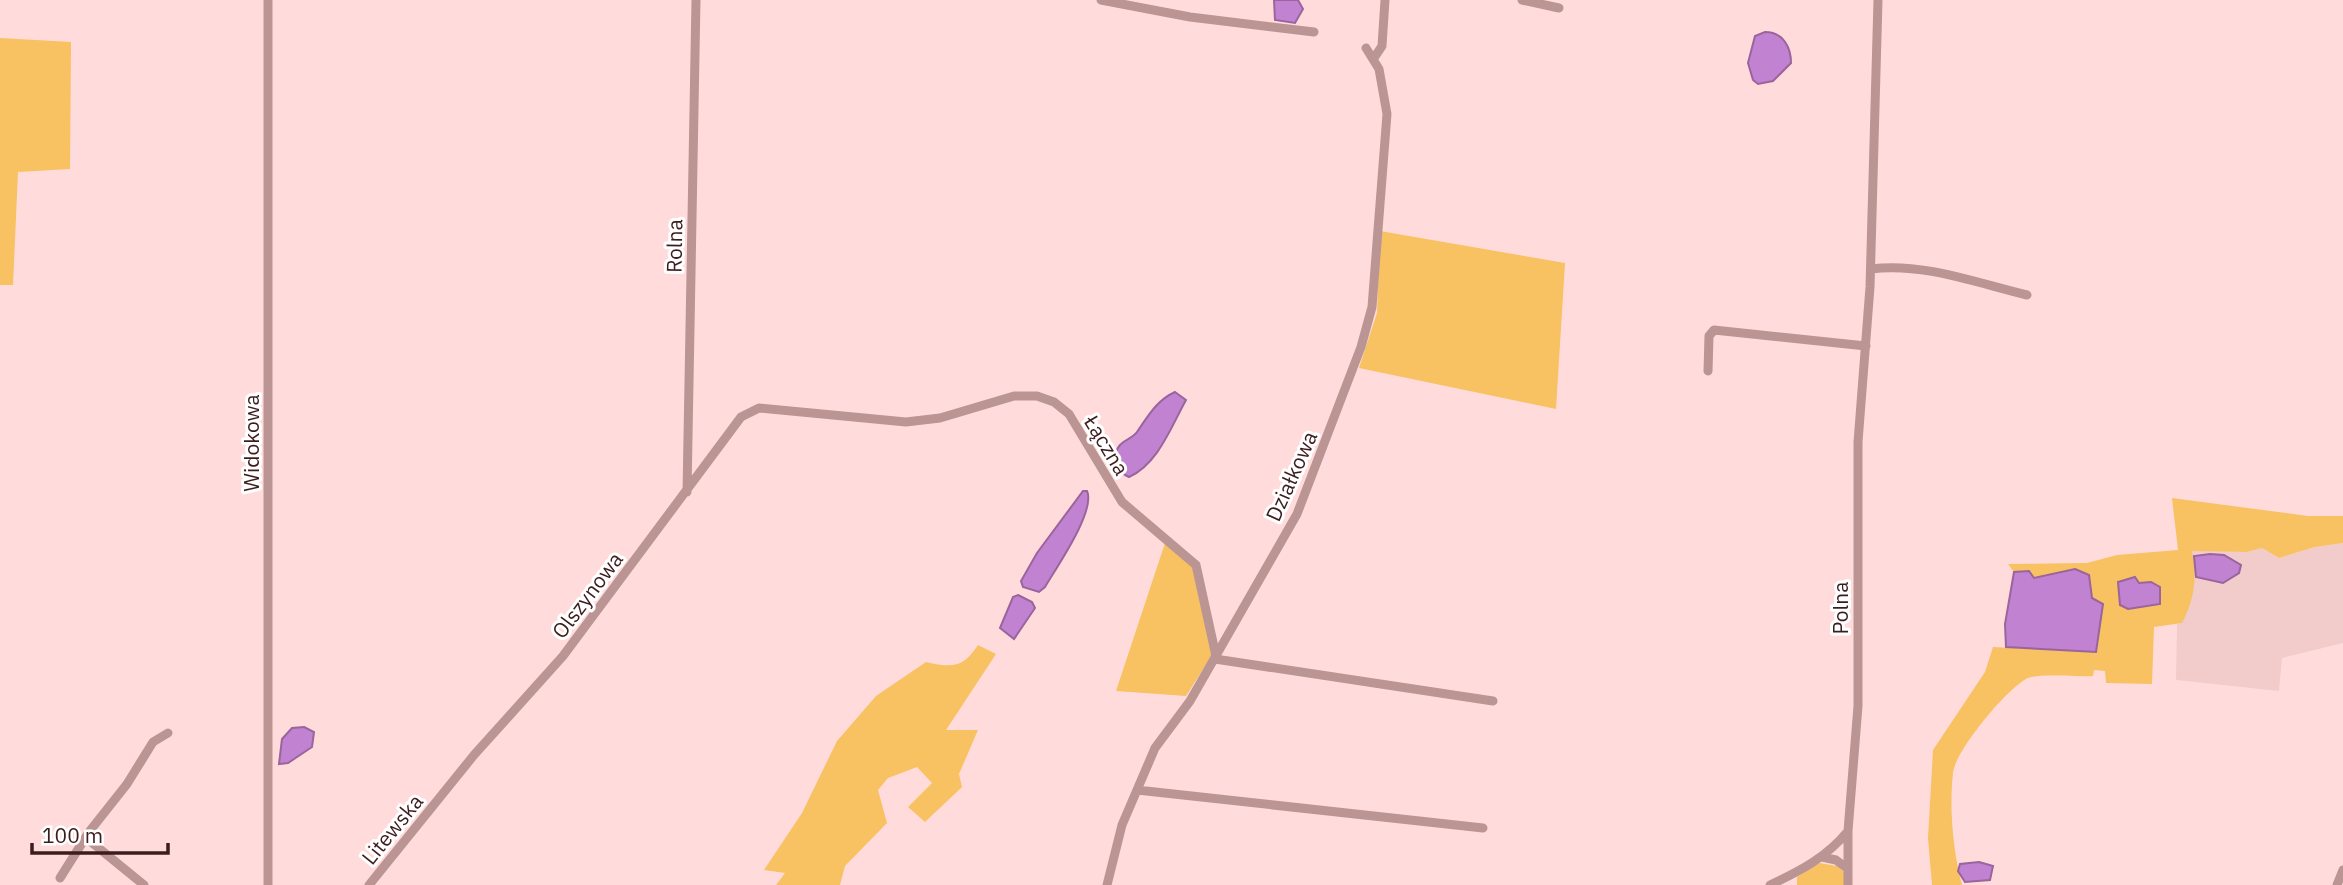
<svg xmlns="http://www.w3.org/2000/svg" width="2343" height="885" font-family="'IBM Plex Sans',sans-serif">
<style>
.built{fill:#f1cccb}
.green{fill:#f8c162}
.water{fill:#c282d2;stroke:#9a649c;stroke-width:2}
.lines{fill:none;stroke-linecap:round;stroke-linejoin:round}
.minor{stroke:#ba9594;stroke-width:9}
.labels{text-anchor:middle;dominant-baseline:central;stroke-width:6;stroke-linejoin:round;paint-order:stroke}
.street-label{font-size:21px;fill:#3c1d1e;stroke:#fff}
</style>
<rect width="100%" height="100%" fill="#ffdcdb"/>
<!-- built -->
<path class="built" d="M2343 543V643L2282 658 2279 691 2176 680 2177 624 2182 623 2193 567 2192 550 2247 552 2262 548 2279 558 2315 547Z"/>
<!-- green -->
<path class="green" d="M0 38 71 42 70 169 18 172 13 285H0Z
M1380 231 1565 263 1556 409 1359 368 1377 313Z
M2172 498 2308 516H2343V543L2315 547 2279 558 2262 548 2247 552 2192 551C2197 578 2195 598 2182 623L2154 627 2152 684 2106 683 2105 671 2094 670 2093 676C2077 677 2041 673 2028 678 2008 687 1955 751 1953 773 1949 808 1953 851 1962 885H1932L1928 838 1933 750 1985 672 1993 647 2096 652 2092 598 2075 569 2033 578 2028 571 2014 572 2008 564 2087 563 2117 555 2178 550Z
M1165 543 1192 566 1212 655 1186 696 1116 691Z
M978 645 996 654 946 730H978L959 774 962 787 925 822 908 807 932 783 917 767 888 778 878 790 887 823 845 866 840 885H776L785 873 764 870 802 813 837 741 876 696 926 662C952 668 963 668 978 645Z
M1819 863 1837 866 1845 873 1844 885H1797V877Z"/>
<!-- water -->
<path class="water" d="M1274 0H1298L1303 9 1295 23 1275 20Z
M1765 32C1783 32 1791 47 1791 63L1773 81 1758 84 1753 80 1748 63 1755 36Z
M1175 392 1186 400C1171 427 1158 464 1129 477 1117 472 1110 457 1120 445 1124 440 1133 438 1137 432 1148 416 1157 400 1175 392Z
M1083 491H1087C1096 511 1056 568 1045 587L1039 592 1023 587 1021 581 1037 553Z
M2210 554 2224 555 2241 565 2239 573 2223 583 2196 577 2194 556Z
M2075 569 2089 575 2092 598 2103 604 2096 652 2006 647 2005 624 2014 572 2029 571 2034 578Z
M2135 577 2139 583 2151 582 2160 587V604L2128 609 2120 605 2118 582Z
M1018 595 1032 602 1035 608 1014 639 1000 628 1013 597Z
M304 727 314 732 312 747 288 763 279 764 282 739 292 728Z
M1979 862 1993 866 1990 880 1965 882 1958 871 1960 864Z"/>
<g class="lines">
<!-- minor -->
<path class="minor" d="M1101 0 1190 17 1314 32
M1522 0 1559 8
M1374 58 1382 46 1385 0
M1871 269C1922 262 1977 283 2027 295
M1708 371 1709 336 1714 330 1866 346
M687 492 696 0
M1215 659 1493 701
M1137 790 1483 828
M1822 857 1836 860 1848 869
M60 878 89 832
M144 885 90 841 89 832 127 784 153 742 168 733
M268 885V0
M369 885 474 755 563 656 741 417 759 408 906 422 940 418 1014 396H1037L1054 402 1069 414 1122 502 1196 565 1216 656
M1107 885 1122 825 1155 748 1190 701 1297 514 1361 347 1372 307 1387 114 1379 69 1366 48
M1770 885C1800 871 1827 857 1848 831
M1848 885V831L1858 706V442L1870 287 1878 0
M2337 885 2343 870"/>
</g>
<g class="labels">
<!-- street labels -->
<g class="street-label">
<text transform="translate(674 246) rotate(-89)">Rolna</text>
<text transform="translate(251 443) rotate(-90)">Widokowa</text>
<text transform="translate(1107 445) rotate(59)">Łączna</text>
<text transform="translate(1291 476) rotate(-66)">Działkowa</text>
<text transform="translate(587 595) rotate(-53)">Olszynowa</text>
<text transform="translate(1840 608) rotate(-90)">Polna</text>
<text transform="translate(392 829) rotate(-51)">Litewska</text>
</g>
</g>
<!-- scale -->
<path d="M32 843v10h136v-10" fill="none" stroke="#3c1d1e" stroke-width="3.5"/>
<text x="42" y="843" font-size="21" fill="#3c1d1e" stroke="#ffffff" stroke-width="5" paint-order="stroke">100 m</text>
</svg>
